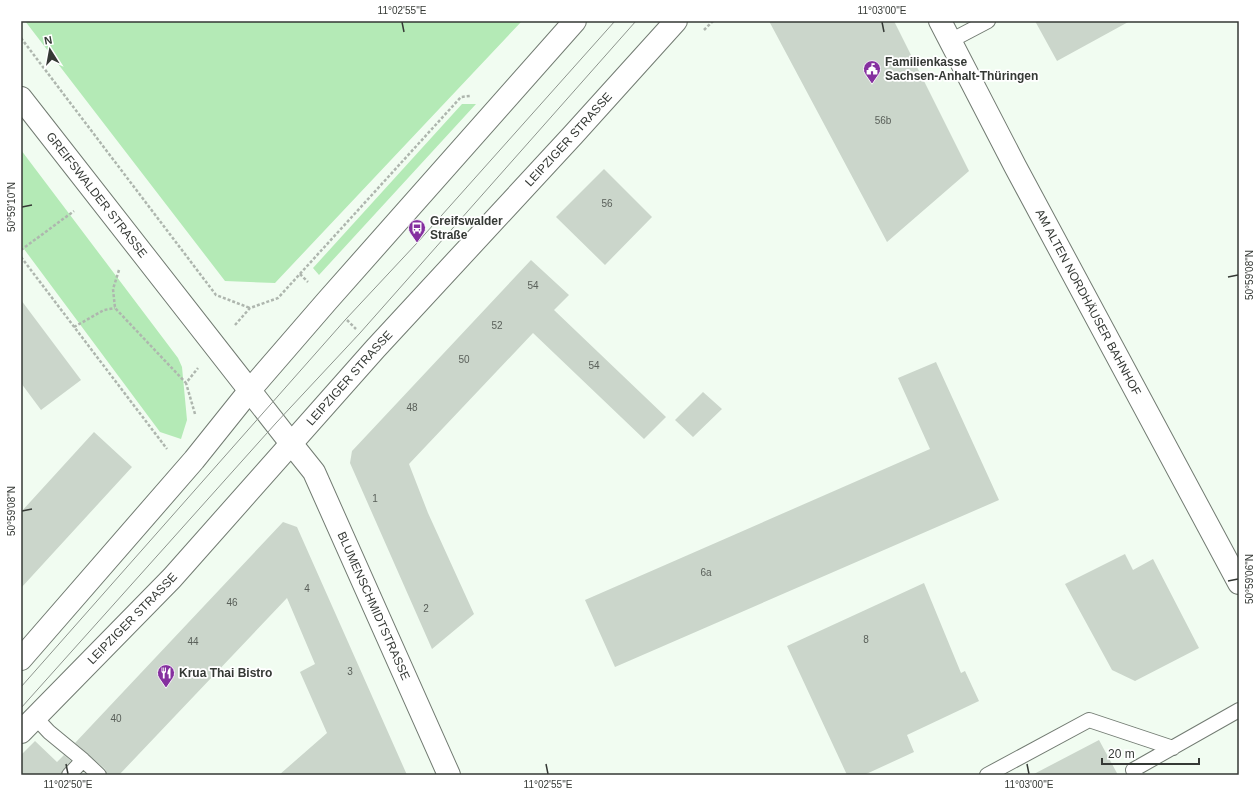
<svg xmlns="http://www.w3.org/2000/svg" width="1260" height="796" font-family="Arial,sans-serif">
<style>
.green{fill:#b4eab6}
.building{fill:#cbd6cb}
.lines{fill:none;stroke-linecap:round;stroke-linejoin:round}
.lane-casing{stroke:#727b72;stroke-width:16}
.street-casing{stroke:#727b72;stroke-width:24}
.secondary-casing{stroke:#727b72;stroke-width:24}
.path{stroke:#aeb6ae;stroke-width:2.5;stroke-dasharray:3 2;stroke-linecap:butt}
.lane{stroke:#fff;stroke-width:14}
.street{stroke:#fff;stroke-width:22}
.secondary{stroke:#fff;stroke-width:22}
.tram{stroke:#8e958e;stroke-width:1}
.ticks{fill:none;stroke:#353935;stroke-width:1.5}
.labels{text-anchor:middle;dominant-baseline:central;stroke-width:3.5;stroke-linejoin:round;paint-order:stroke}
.number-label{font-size:10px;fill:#5a605a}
.poi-label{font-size:12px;font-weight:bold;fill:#353935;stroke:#fff;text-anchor:start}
.street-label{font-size:12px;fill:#353935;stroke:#fff}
.neatline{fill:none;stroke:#353935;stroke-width:1.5}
.ticks-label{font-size:10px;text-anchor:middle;fill:#353935}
</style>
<rect width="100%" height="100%" fill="#f1fcf1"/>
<!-- green -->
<path class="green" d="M25 21H522L275 283 225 281Z
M462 104H476L319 275 313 268Z
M21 150 178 358 182 367 187 420 181 439 160 432 21 245Z"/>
<!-- building -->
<path class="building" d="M769 21H894L969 171 887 242Z
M1035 21H1130L1057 61Z
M604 169 652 217 605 265 556 217Z
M531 260 569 295 554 310 666 417 644 439 533 333 409 464 428 513 474 614 432 649 350 463 352 451Z
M21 300 81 380 41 410 21 383Z
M936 362 999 500 615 667 585 600 930 449 898 378Z
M703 392 722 409 693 437 675 420Z
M94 432 132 467 21 588V512Z
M283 522 297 527 407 775H279L327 733 300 672 315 664 287 598 119 775H107L105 769 75 743Z
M1125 554 1133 570 1153 559 1199 648 1135 681 1112 670 1065 584Z
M924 583 961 673 965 671 979 701 907 735 914 752 864 775H847L787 646Z
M1099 740 1118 775H1032Z
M35 741 57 762 64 755 71 761 63 770 61 775H21V755Z"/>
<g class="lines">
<!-- lane casing -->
<g class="lane-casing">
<path id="lane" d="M950 41 988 21
M35 717 49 732 83 760 69 775
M83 760 99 775
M987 775 1089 720 1173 748
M1136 775 1133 770 1239 710"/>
</g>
<!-- street casing -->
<g class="street-casing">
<g id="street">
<path id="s1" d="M940 21 1015 166 1239 583"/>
<path id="s2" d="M290 442 314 472 449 775"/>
</g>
</g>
<!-- secondary casing -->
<g class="secondary-casing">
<g id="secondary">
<path id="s3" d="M21 98 290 442"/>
<path d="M21 659 194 460 250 390 327 301 575 21"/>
<path id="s4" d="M21 732 172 578 375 349 573 135 676 21"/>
</g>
</g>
<!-- path -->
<path class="path" d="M704 30 713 21
M21 38 216 295 250 308
M21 250 74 211
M21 257 167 449
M119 270 113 289 115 308 186 383
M300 274 308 282
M347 320 356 329
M235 325 250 308 278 298 461 97 470 96
M74 327 104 310 115 308
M195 414 186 383 198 368"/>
<!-- lane -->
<use href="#lane" class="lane"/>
<!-- street -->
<use href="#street" class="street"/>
<!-- secondary -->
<use href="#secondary" class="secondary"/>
<!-- tram -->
<path class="tram" d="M21 687 346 319 417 243 615 21
M21 708 276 423 360 333 636 21"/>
</g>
<!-- ticks -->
<path class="ticks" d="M402 22 404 32M882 22 884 32M22 207 32 205M1228 277 1238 275M22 511 32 509M1228 581 1238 579M66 764 68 774M546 764 548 774M1027 764 1029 774"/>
<!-- icons -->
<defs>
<g id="civic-pin" transform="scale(0.9)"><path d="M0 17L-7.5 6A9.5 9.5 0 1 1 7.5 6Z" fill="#85309f" stroke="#fff"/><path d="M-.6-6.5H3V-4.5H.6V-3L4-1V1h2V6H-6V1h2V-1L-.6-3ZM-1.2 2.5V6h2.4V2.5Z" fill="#fff"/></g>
<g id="bus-pin" transform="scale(0.9)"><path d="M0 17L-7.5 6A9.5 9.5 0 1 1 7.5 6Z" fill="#85309f" stroke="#fff"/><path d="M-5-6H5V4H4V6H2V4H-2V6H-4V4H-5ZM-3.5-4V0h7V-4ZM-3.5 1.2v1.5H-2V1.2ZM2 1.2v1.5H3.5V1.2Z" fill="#fff"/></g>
<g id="restaurant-pin" transform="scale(0.9)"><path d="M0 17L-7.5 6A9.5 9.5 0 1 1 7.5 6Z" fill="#85309f" stroke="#fff"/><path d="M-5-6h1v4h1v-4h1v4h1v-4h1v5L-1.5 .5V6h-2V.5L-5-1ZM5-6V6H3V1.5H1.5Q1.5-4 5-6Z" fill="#fff"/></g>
</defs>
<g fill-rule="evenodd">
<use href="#civic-pin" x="872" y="69"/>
<use href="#bus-pin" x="417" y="228"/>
<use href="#restaurant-pin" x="166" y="673"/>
</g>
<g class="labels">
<!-- number labels -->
<g class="number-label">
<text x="883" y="120">56b</text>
<text x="607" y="203">56</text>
<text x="533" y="285">54</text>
<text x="497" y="325">52</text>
<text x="464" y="359">50</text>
<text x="594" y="365">54</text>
<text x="412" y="407">48</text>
<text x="375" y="498">1</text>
<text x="706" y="572">6a</text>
<text x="307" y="588">4</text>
<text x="232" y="602">46</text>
<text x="426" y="608">2</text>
<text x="866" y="639">8</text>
<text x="193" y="641">44</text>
<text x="350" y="671">3</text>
<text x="116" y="718">40</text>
</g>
<!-- poi labels -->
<g class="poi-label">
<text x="885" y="62">Familienkasse<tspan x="885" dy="14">Sachsen-Anhalt-Thüringen</tspan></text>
<text x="430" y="221">Greifswalder<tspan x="430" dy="14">Straße</tspan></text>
<text x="179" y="673">Krua Thai Bistro</text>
</g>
<!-- street labels -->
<g class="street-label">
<text stroke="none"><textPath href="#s4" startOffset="807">LEIPZIGER STRASSE</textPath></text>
<text stroke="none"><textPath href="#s3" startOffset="123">GREIFSWALDER STRASSE</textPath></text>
<text stroke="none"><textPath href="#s1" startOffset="318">AM ALTEN NORDHÄUSER BAHNHOF</textPath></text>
<text stroke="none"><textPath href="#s4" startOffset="483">LEIPZIGER STRASSE</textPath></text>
<text stroke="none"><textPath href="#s2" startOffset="185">BLUMENSCHMIDTSTRASSE</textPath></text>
<text stroke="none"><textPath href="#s4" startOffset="159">LEIPZIGER STRASSE</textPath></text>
</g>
</g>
<!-- border -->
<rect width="1260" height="796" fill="none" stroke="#ffffff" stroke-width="44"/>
<!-- north arrow -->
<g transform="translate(50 50) rotate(349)" stroke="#ffffff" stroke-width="3" paint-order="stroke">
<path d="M0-3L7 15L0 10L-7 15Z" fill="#353935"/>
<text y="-6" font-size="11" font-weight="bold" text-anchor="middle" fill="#353935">N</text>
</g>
<!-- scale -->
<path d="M1102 758v6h97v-6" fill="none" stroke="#353935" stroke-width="2"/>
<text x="1108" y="758" font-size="12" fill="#353935" stroke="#ffffff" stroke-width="3" paint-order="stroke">20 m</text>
<rect x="22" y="22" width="1216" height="752" class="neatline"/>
<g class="ticks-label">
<text x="402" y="14">11°02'55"E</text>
<text x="882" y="14">11°03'00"E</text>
<text transform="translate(11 207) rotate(-90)" y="4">50°59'10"N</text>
<text transform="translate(1249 275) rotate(-90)" y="4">50°59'08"N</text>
<text transform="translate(11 511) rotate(-90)" y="4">50°59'08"N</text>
<text transform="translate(1249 579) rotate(-90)" y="4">50°59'06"N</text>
<text x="68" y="788">11°02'50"E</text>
<text x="548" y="788">11°02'55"E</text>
<text x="1029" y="788">11°03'00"E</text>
</g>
</svg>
